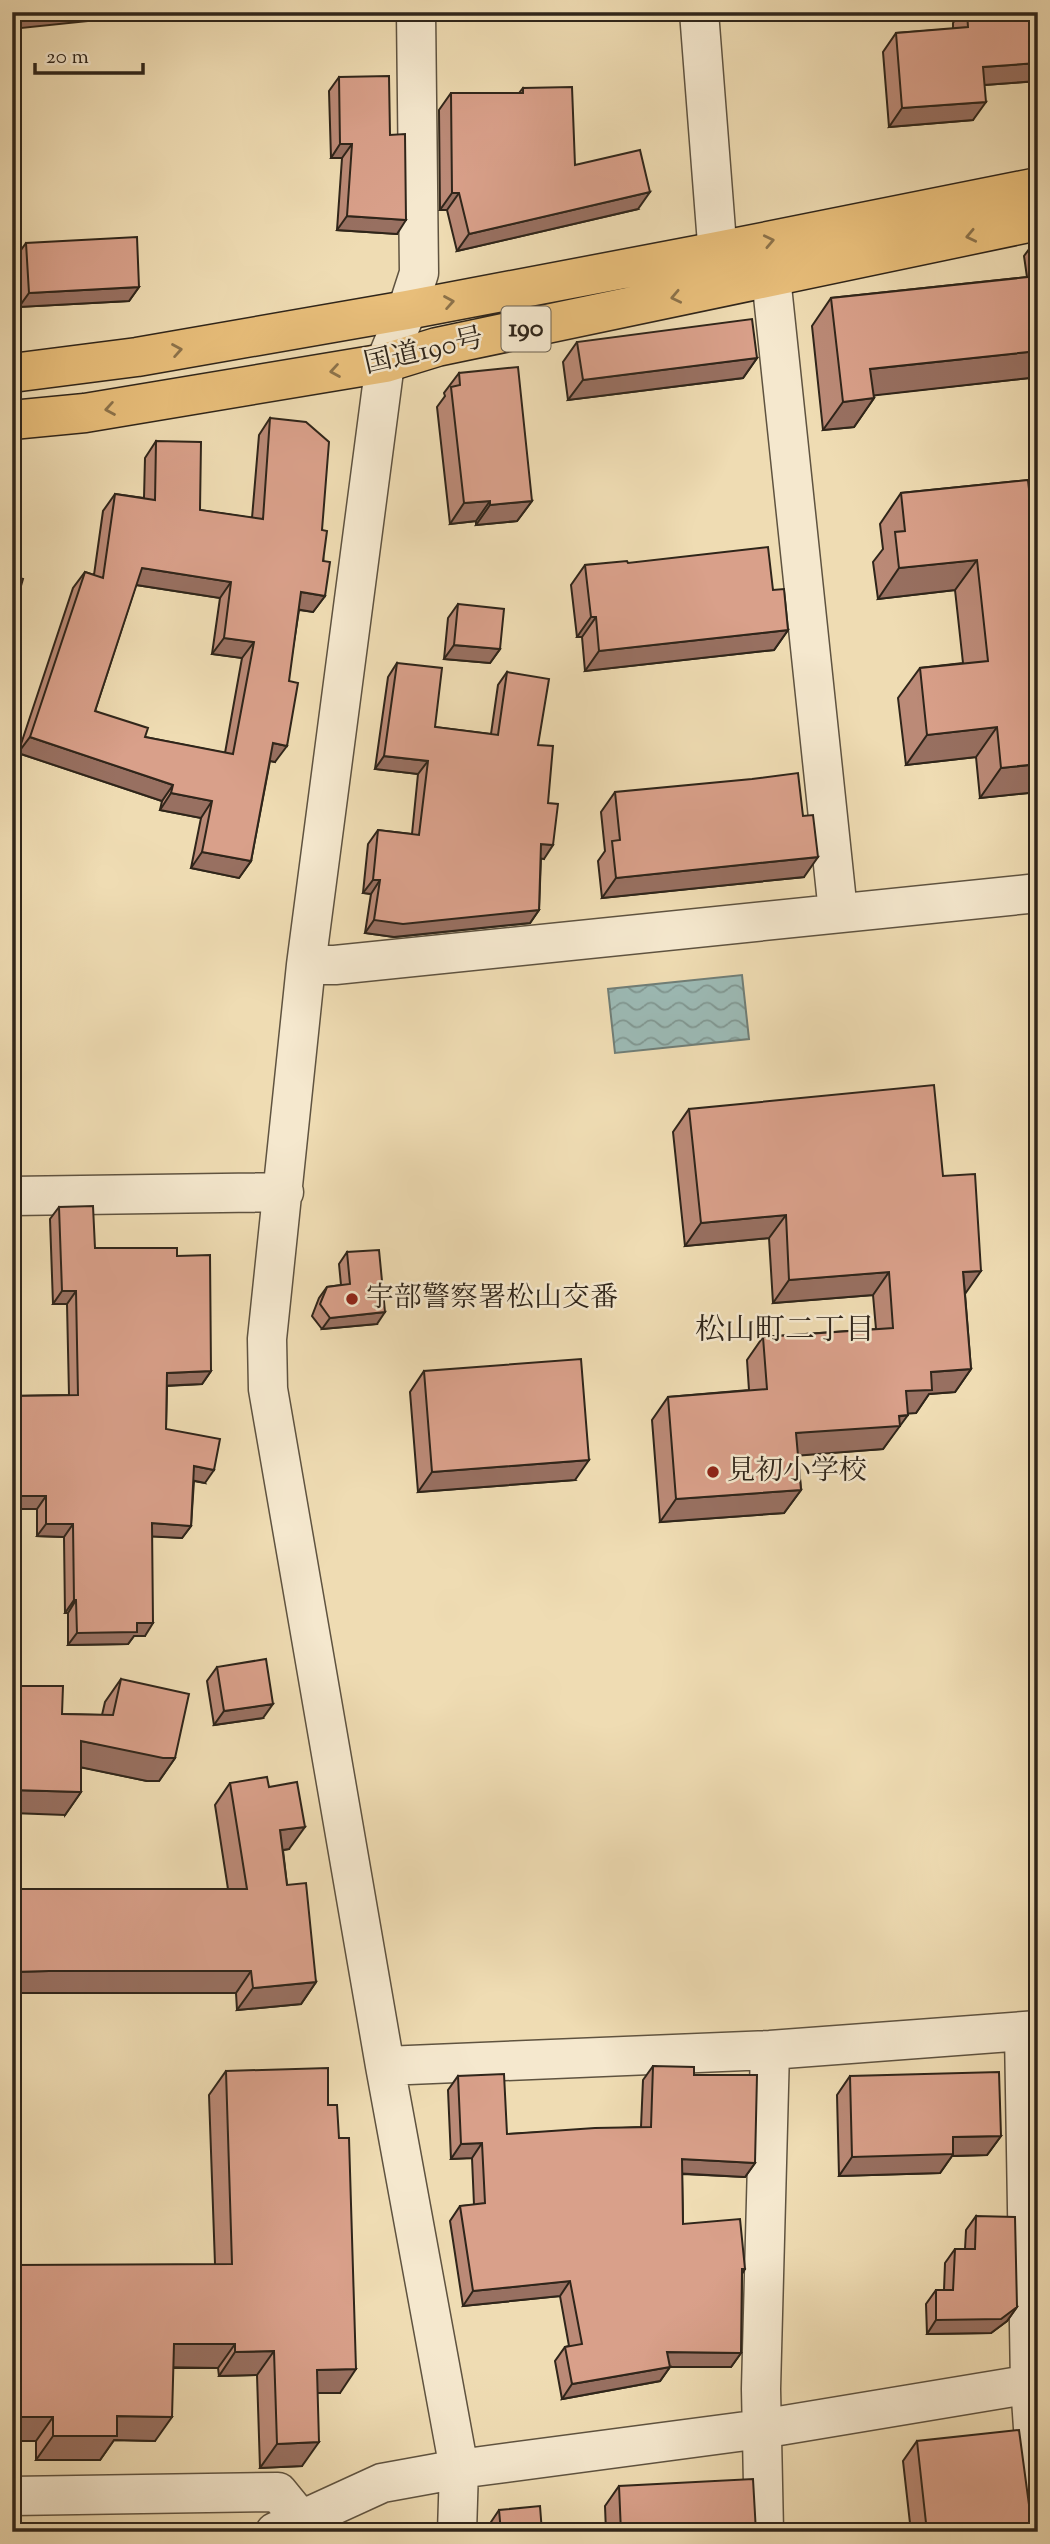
<svg xmlns="http://www.w3.org/2000/svg" width="1050" height="2544" font-family="'Sorts Mill Goudy','Noto Serif JP',serif">
<style>
.water{fill:url(#water-waves);stroke:#707e77;stroke-width:2}
.lines{fill:none;stroke-linecap:round;stroke-linejoin:round}
.minor-casing{stroke:#5f5340;stroke-width:41}
.highway-casing{stroke:#2f251a;stroke-width:41}
.minor{stroke:#f5e8ce;stroke-width:38}
.highway{stroke:#e8be7a;stroke-width:38}
.wall{fill:#bb8a77;stroke:#2f251a;stroke-width:2;fill-rule:evenodd}
.shaded-wall{fill:#987061;stroke:#2f251a;stroke-width:2}
.building{fill:#d9a08a;stroke:#2f251a;stroke-width:2;fill-rule:evenodd}
.oneway{stroke:#8c724a}
.poi-dot{fill:#8f2418;stroke:#f5e8ce;stroke-width:2.5}
.labels{text-anchor:middle;dominant-baseline:central;stroke-width:5;stroke-linejoin:round;paint-order:stroke}
.shield{fill:#f5e8ce;stroke:#6a6050;stroke-width:2}
.shield-label{font-size:26px;font-weight:bold;fill:#2f251a}
.street-label{font-size:28px;fill:#2f251a;stroke:#f5e8ce}
.poi-label{font-size:28px;fill:#2f251a;stroke:#f5e8ce;text-anchor:start}
.neighbourhood-label{font-size:30px;fill:#2f251a;stroke:#f5e8ce}
</style>
<defs>
<pattern id="water-waves" width="16" height="10" patternUnits="userSpaceOnUse" patternTransform="scale(1.75)"><rect width="16" height="10" fill="#9cbab5"/><path d="M0 5q4-4 8 0t8 0" fill="none" stroke="#809792"/></pattern>
</defs>
<rect width="100%" height="100%" fill="#efdcb3"/>
<filter id="stains"><feTurbulence type="fractalNoise" baseFrequency=".00286" numOctaves="4"/><feColorMatrix values="0 0 0 0 .2 0 0 0 0 .09 0 0 0 0 .02 0 0 0 .5 -.17"/></filter>
<radialGradient id="worn" r=".72"><stop offset=".6" stop-color="#630" stop-opacity="0"/><stop offset="1" stop-color="#630" stop-opacity=".3"/></radialGradient>
<!-- water -->
<path class="water" d="M742 975 749 1039 615 1053 608 989Z"/>
<g class="lines">
<!-- minor casing -->
<g class="minor-casing">
<path id="minor" d="M416 12 419 273 407 310 385 363 306 965 267 1339 268 1389 385 2066 459 2469 457 2532
M699 12 720 282
M771 277 838 912
M306 965H335L1038 893
M12 1196 284 1192
M1024 2032 1030 2384 1038 2501
M385 2066 770 2050 1038 2030
M12 2496 278 2492 300 2519
M275 2532 382 2483 459 2469 761 2429 1038 2383
M764 2532 761 2389 770 2050"/>
</g>
<!-- highway casing -->
<g class="highway-casing">
<path id="highway" d="M12 373 137 357 407 310 718 251 1038 187
M12 420 85 413 385 363 437 347 1038 221"/>
</g>
<!-- minor -->
<use href="#minor" class="minor"/>
<!-- highway -->
<use href="#highway" class="highway"/>
</g>
<!-- wall -->
<path class="wall" d="M960 12H1038V81L984 85 973 120 889 127 883 52 896 33 953 29V23Z
M339 77 390 135 397 234 337 230 342 158H331L329 91Z
M523 88 575 165 638 209 457 251 447 210H440L439 110 451 93H519Z
M1038 237V377L873 395 874 398 854 427 823 430 812 326 831 298 1027 277 1024 256Z
M26 243 139 287 129 301 19 307 16 257Z
M577 342 757 358 743 378 568 400 563 362Z
M459 373 532 501 517 521 476 525V521L450 524 437 407 445 396 444 393Z
M270 418 322 530 325 596 313 612 299 610 275 762 270 761 251 861 239 878 191 868 201 818 160 810 162 801 18 753 73 588 85 572 94 575 103 511 115 494 144 498 145 458 156 441 200 510 252 518 259 435ZM136 585 220 598 212 654 242 658 225 753 145 737 95 711Z
M1028 480 1038 792 980 798 976 757 906 765 898 698 920 668 963 663 955 590 878 599 873 562 883 549 880 524 901 493Z
M628 563 773 590 788 630 774 650 585 671 582 637H577L571 585 585 565Z
M458 604 500 649 490 663 444 659 448 618Z
M397 663 435 727 491 734 498 685 507 672 538 745 548 803 544 859 541 858 539 910 530 923 394 937 365 933 371 894 363 893 368 844 378 830 412 834 418 774 375 769 388 677Z
M615 792 803 816 804 877 602 898 598 861 605 851 601 812Z
M1038 912V979H1037L1031 921Z
M689 1109 943 1176 965 1294 971 1369 955 1392 929 1394 916 1413H908L883 1449 798 1455 801 1490 784 1513 660 1522 652 1420 668 1397 749 1390 747 1360 763 1337 876 1329 873 1295 773 1303 769 1238 685 1246 673 1132Z
M59 1207 95 1248 177 1256 211 1371 202 1384 167 1386 166 1429 205 1483 194 1481 191 1526 182 1538 152 1536 145 1636H134L128 1644 68 1645V1613H65L64 1537 37 1536V1509H12V1396L69 1395 67 1304H53L50 1219Z
M347 1252 377 1324 322 1329 312 1316 319 1298 327 1287 341 1285 339 1264Z
M424 1371 575 1480 418 1492 410 1392Z
M217 1667 263 1718 214 1725 207 1681Z
M121 1679 175 1758 159 1781H147L81 1767V1792L65 1815 62 1714 102 1715 105 1702Z
M230 1783 269 1787 289 1849 283 1850 287 1885 316 1982 301 2004 237 2010 236 1993H33L228 1889 215 1805Z
M653 2066 694 2075 755 2163 745 2177 682 2174 683 2224 745 2269 742 2274 741 2353 731 2367H670L660 2381 562 2399 555 2361 565 2347 569 2346 560 2296 463 2306 450 2221 460 2206 474 2205 472 2158 451 2159 448 2090 458 2076 507 2134 641 2127 643 2080Z
M226 2071 328 2105 340 2393H317L302 2466 260 2468 257 2375 219 2376 218 2368H173L155 2441 114 2440 100 2460H36V2441H12L215 2264 209 2095Z
M850 2076 1001 2136 987 2155 952 2156 940 2173 839 2176 837 2095Z
M976 2216 1017 2307 1007 2321 991 2333 927 2334 926 2304 936 2290H944L945 2263 955 2249H965L966 2230Z
M917 2441 1032 2527 1029 2532H911L903 2461Z
M619 2486 756 2532H606L605 2506Z
M499 2510 542 2532H491V2522Z"/>
<!-- shaded-wall -->
<path class="shaded-wall" d="M130 12 126 17 12 29V13Z
M1038 63V81L970 86 983 67Z
M986 102 973 120 889 127 902 108Z
M340 144H352L342 158H331Z
M650 192 638 209 457 251 469 234Z
M452 193H459L447 210H440Z
M347 216 406 220 397 234 337 230Z
M139 287 129 301 19 307 29 293Z
M1038 351V377L851 398 870 369Z
M757 358 743 378 568 400 583 380Z
M874 398 854 427 823 430 843 402Z
M490 501 476 521 450 524 464 503Z
M532 501 517 521 476 525 490 505Z
M977 560 955 590 878 599 899 568Z
M142 568 231 582 220 598 130 584Z
M301 592 325 596 313 612 290 608Z
M591 617H596L582 637H577Z
M788 630 774 650 585 671 599 651Z
M224 638 254 642 242 658 212 654Z
M454 645 500 649 490 663 444 659Z
M997 727 976 757 906 765 927 735Z
M30 737 173 785 162 801 18 753Z
M273 743 287 746 275 762 261 759Z
M384 756 428 761 418 774 375 769Z
M1038 764V792L980 798 1001 768Z
M171 793 212 801 201 818 160 810Z
M541 844 553 845 544 859 532 857Z
M202 852 251 861 239 878 191 868Z
M818 857 804 877 602 898 616 878Z
M373 880H380L371 894 363 893Z
M539 910 530 923 394 937 365 933 374 920Z
M786 1215 769 1238 685 1246 701 1223Z
M981 1271 965 1294 963 1272Z
M889 1272 873 1295 773 1303 789 1280Z
M62 1291H76L67 1304H53Z
M385 1312 377 1324 322 1329 330 1318Z
M971 1369 955 1392 929 1394 916 1413 890 1415 906 1391 931 1372Z
M211 1371 202 1384 158 1386 167 1373Z
M908 1415 883 1449 780 1457 796 1433Z
M589 1460 575 1480 418 1492 432 1472Z
M194 1466 214 1470 205 1483 186 1479Z
M801 1490 784 1513 660 1522 676 1499Z
M12 1496H46L37 1509H12Z
M152 1523 191 1526 182 1538 143 1536Z
M46 1524H73L64 1537 37 1536Z
M74 1600H76L68 1613H65Z
M137 1623H153L145 1636H134L128 1644 68 1645 77 1633Z
M273 1704 263 1718 214 1725 224 1711Z
M81 1741 175 1758 159 1781H147L65 1764Z
M12 1790 81 1792 65 1815 12 1813Z
M305 1827 289 1849 265 1853 280 1830Z
M49 1971H251L236 1993H12V1972Z
M316 1982 301 2004 237 2010 253 1988Z
M1001 2136 987 2155 952 2156 940 2173 839 2176 852 2157 953 2137Z
M482 2143 472 2158 451 2159 461 2144Z
M682 2159 755 2163 745 2177 672 2173Z
M570 2281 560 2296 463 2306 473 2291Z
M1017 2307 1007 2321 991 2333 927 2334 936 2320Z
M174 2344H235L218 2368 157 2367Z
M274 2351 257 2375 219 2376 235 2352Z
M667 2352 741 2353 731 2367H657Z
M670 2367 660 2381 562 2399 572 2384Z
M356 2369 340 2393H300L317 2370Z
M117 2416 172 2417 155 2441 114 2440 100 2460H36L53 2436Z
M12 2417H53L36 2441H12Z
M319 2442 302 2466 260 2468 277 2444Z
M1032 2527 1029 2532H984Z"/>
<!-- building -->
<path class="building" d="M967 12H1038V63L983 67 986 102 902 108 896 33 968 27Z
M389 76 390 135 405 134 406 220 347 216 352 144H340L339 77Z
M572 87 575 165 640 150 650 192 469 234 459 193H452L451 93H523V88Z
M137 237 139 287 29 293 26 243Z
M1038 276V351L870 369 874 398 843 402 831 298Z
M752 319 757 358 583 380 577 342Z
M518 367 532 501 490 505V501L464 503 451 387 460 385 459 373Z
M270 418 306 422 329 442 322 530 327 531 323 561 330 562 325 596 301 592 289 681 298 683 287 746 273 743 251 861 202 852 212 801 171 793 173 785 30 737 85 572 103 578 115 494 155 500 156 441 201 442 200 510 263 519ZM142 568 231 582 224 638 254 642 233 754 145 737 148 728 95 711Z
M1028 480 1038 569V764L1001 768 997 727 927 735 920 668 988 661 977 560 899 568 895 532 905 531 901 493Z
M768 547 773 590 784 589 788 630 599 651 596 617H591L585 565 627 561 628 563Z
M12 576 23 579 12 617Z
M458 604 504 609 500 649 454 645Z
M397 663 442 668 435 727 498 735 507 672 549 679 538 745 553 746 548 803 558 804 553 845 541 844 539 910 403 924 374 920 380 880H373L378 830 419 835 428 761 384 756Z
M798 773 803 816 813 815 818 857 616 878 612 841 620 840 615 792 752 779Z
M934 1085 943 1176 975 1174 981 1271 963 1272 971 1369 931 1372 932 1390 906 1391 908 1415 899 1416 900 1426 796 1433 801 1490 676 1499 668 1397 767 1389 763 1337 893 1328 889 1272 789 1280 786 1215 701 1223 689 1109Z
M93 1206 95 1248H177V1256L210 1255 211 1371 167 1373 166 1429 220 1439 214 1470 194 1466 191 1526 152 1523 153 1623H137V1632L77 1633 76 1600H74L73 1524H46V1496H12V1396L78 1395 76 1291H62L59 1207Z
M379 1250 385 1312 330 1318 320 1304 327 1287 350 1284 347 1252Z
M581 1359 589 1460 432 1472 424 1371Z
M266 1659 273 1704 224 1711 217 1667Z
M121 1679 189 1694 175 1758H163L81 1741V1792L12 1790V1686H63L62 1714 113 1715Z
M267 1777 269 1787 297 1782 305 1827 280 1830 287 1885 306 1883 316 1982 253 1988 251 1971H49L12 1972V1889H247L230 1783Z
M653 2066 694 2067V2075H757L755 2163 682 2159 683 2224 740 2219 745 2269H742L741 2353 667 2352 670 2367 572 2384 565 2347 582 2344 570 2281 473 2291 460 2206 485 2203 482 2143 461 2144 458 2076 504 2074 507 2134 595 2128 651 2127Z
M328 2068V2105H337L339 2138H349L356 2369 317 2370 319 2442 277 2444 274 2351 235 2352V2344H174L172 2417 117 2416V2436H53V2417H12V2265L232 2264 226 2071Z
M999 2072 1001 2136 953 2137V2154L852 2157 850 2076Z
M976 2216 1015 2217 1017 2307 1001 2319 936 2320V2290H953L955 2249H975Z
M1019 2430 1032 2527 984 2532H927L917 2441Z
M753 2479 756 2532H621L619 2486Z
M540 2506 542 2532H501L499 2510Z"/>
<!-- one-way arrows -->
<defs><path id="oneway-chevron" d="M-2-3.5L2.5 0L-2 3.5" fill="none" stroke-width="1.6" stroke-linecap="round" stroke-linejoin="round" transform="scale(1.75)"/></defs>
<g class="oneway">
<use href="#oneway-chevron" transform="translate(971 236) rotate(168)"/>
<use href="#oneway-chevron" transform="translate(769 241) rotate(-12)"/>
<use href="#oneway-chevron" transform="translate(676 297) rotate(168)"/>
<use href="#oneway-chevron" transform="translate(449 302) rotate(-10)"/>
<use href="#oneway-chevron" transform="translate(177 350) rotate(-10)"/>
<use href="#oneway-chevron" transform="translate(335 371) rotate(171)"/>
<use href="#oneway-chevron" transform="translate(110 409) rotate(170)"/>
</g>
<!-- markers -->
<g class="poi-dot">
<circle cx="352" cy="1299" r="7"/>
<circle cx="713" cy="1472" r="7"/>
</g>
<g class="labels">
<!-- shield labels -->
<rect class="shield" x="501.5" y="306.5" width="49" height="45" rx="5"/>
<g class="shield-label">
<text x="526" y="329">190</text>
</g>
<!-- street labels -->
<g class="street-label">
<text transform="translate(424 352) rotate(-13)">国道190号</text>
</g>
<!-- poi labels -->
<g class="poi-label">
<text x="366" y="1299">宇部警察署松山交番</text>
<text x="727" y="1472">見初小学校</text>
</g>
<!-- neighbourhood labels -->
<g class="neighbourhood-label">
<text x="785" y="1331">松山町二丁目</text>
</g>
</g>
<!-- margin -->
<rect width="1050" height="2544" fill="none" stroke="#efdcb3" stroke-width="42"/>
<rect x="14" y="14" width="1022" height="2516" fill="none" stroke="#2f251a" stroke-width="3.5"/>
<rect x="21" y="21" width="1008" height="2502" fill="none" stroke="#2f251a" stroke-width="2"/>
<!-- scale -->
<path d="M35 63v10h108v-10" fill="none" stroke="#2f251a" stroke-width="3.5"/>
<text x="46" y="63" font-size="21" fill="#2f251a" stroke="#f5e8ce" stroke-width="5" paint-order="stroke">20 m</text>
<rect width="100%" height="100%" filter="url(#stains)"/>
<rect width="100%" height="100%" fill="url(#worn)"/>
</svg>
